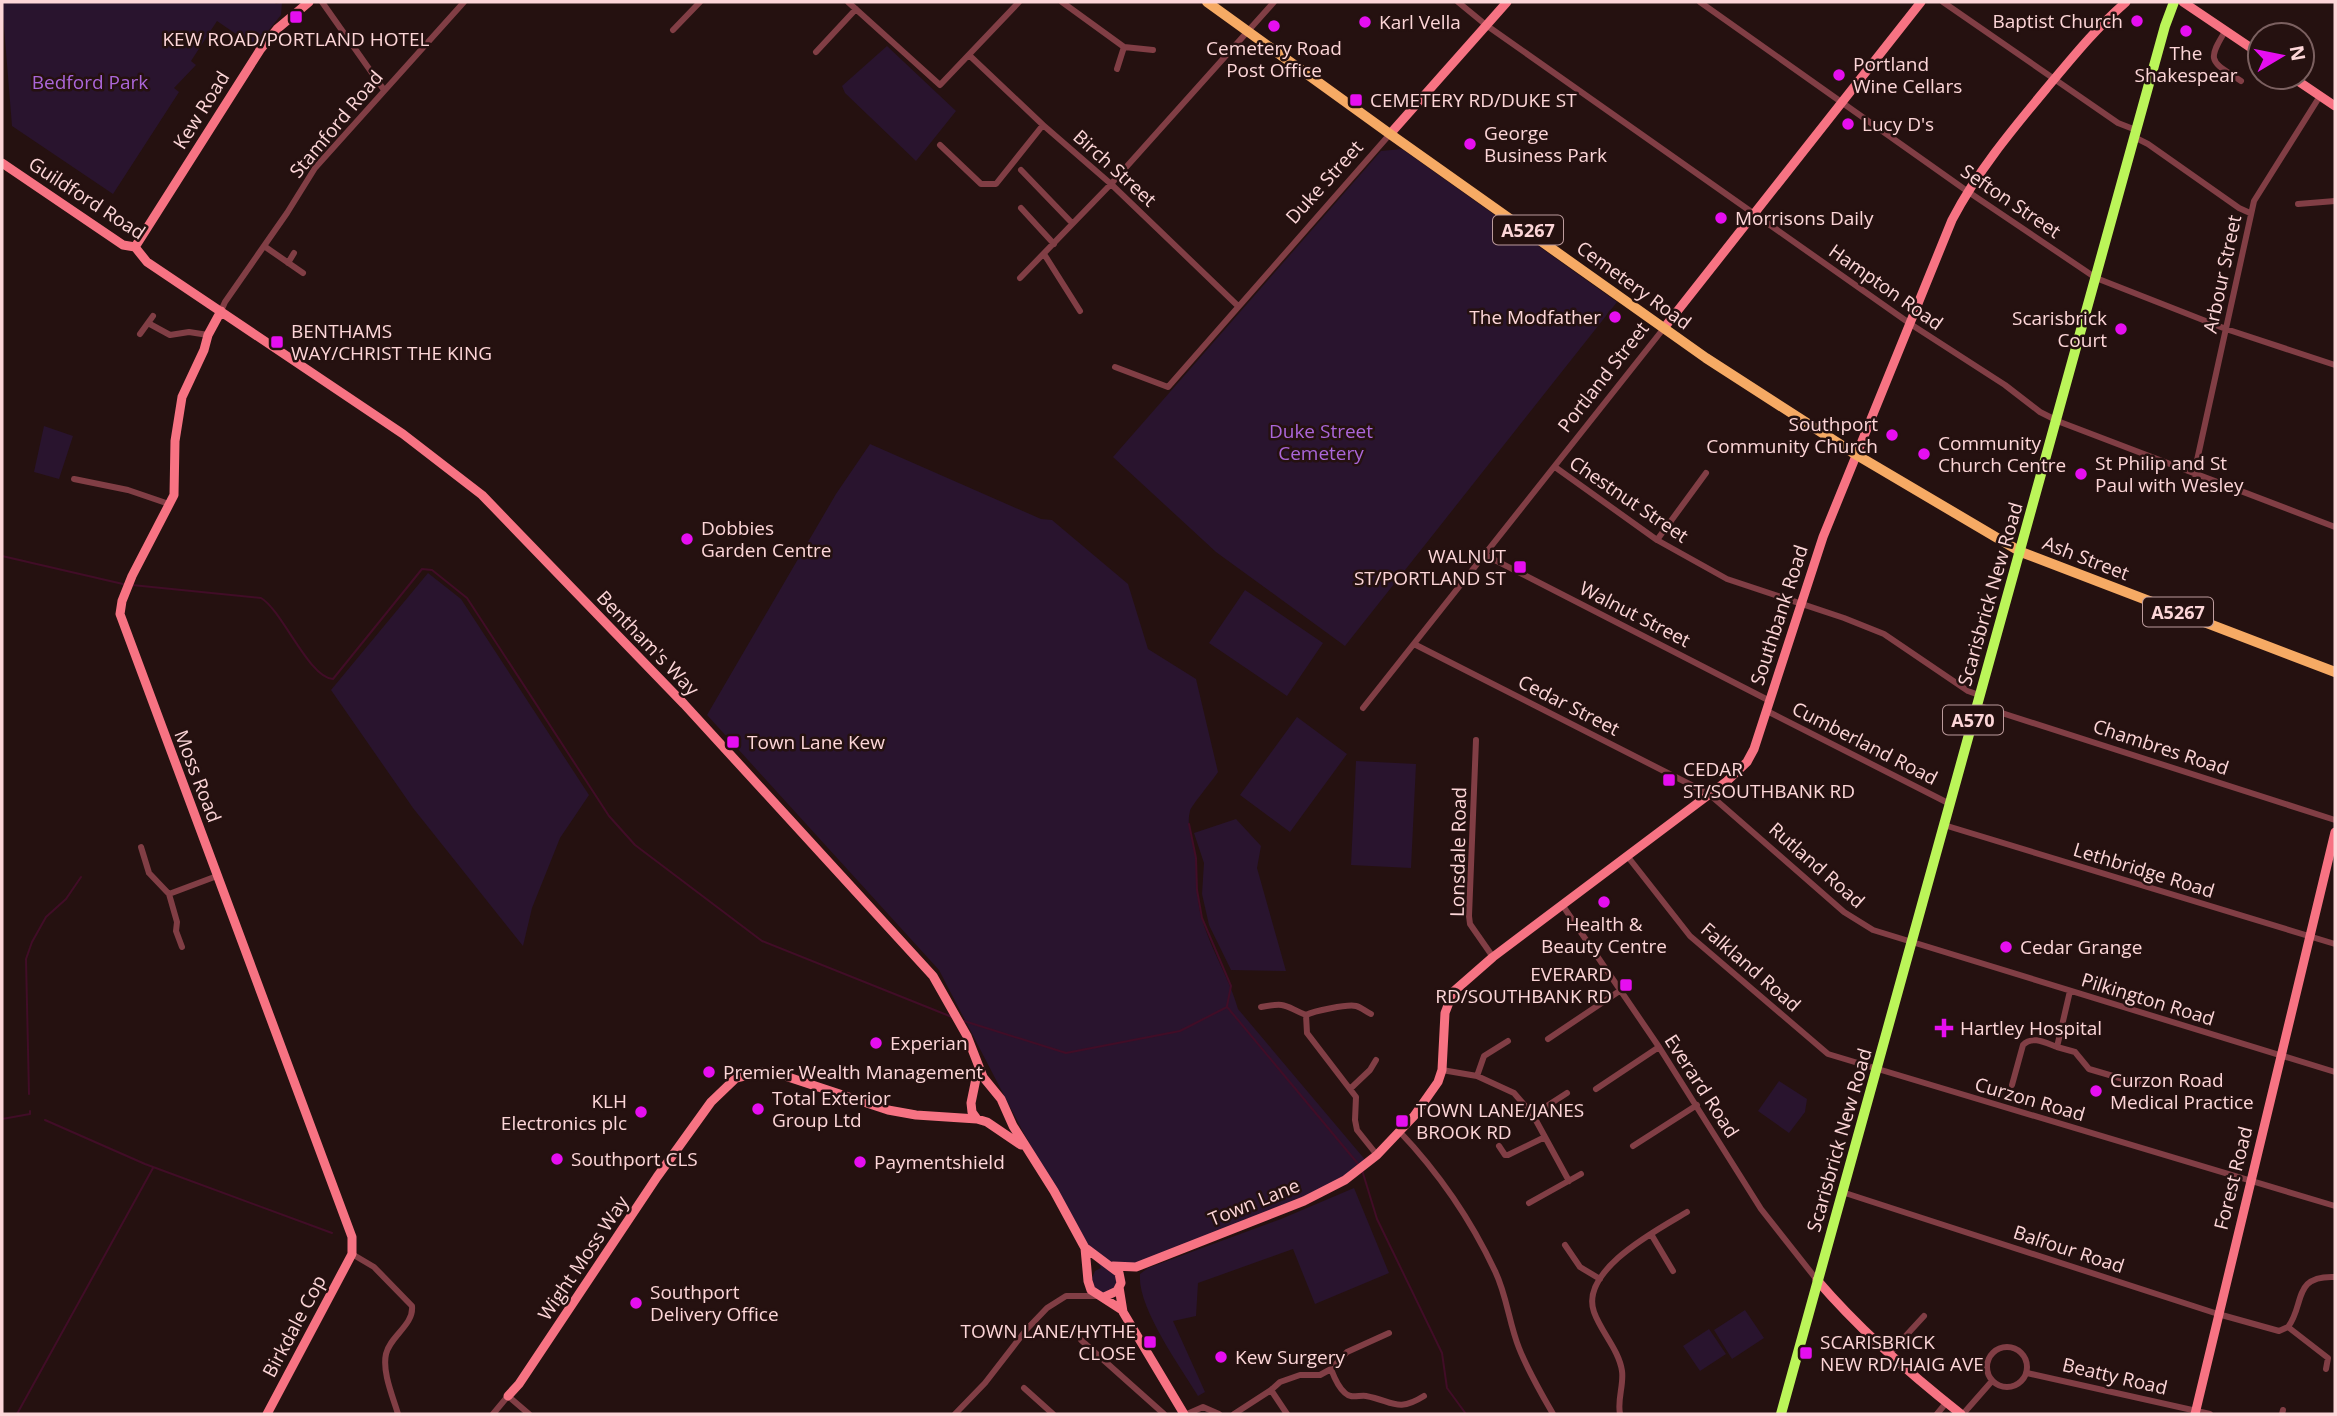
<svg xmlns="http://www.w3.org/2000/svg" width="2337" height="1416" font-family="'Open Sans',sans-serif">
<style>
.green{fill:#29142e}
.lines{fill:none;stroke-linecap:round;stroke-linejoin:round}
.stream{stroke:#410d27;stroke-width:2}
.street{stroke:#813e45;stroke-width:6}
.secondary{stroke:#f77383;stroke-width:9}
.primary{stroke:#f6aa64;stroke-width:10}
.highway{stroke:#bbf559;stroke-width:10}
.poi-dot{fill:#e60ef0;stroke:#251110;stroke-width:2.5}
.labels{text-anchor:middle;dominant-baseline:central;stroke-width:5;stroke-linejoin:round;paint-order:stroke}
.shield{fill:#251110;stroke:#bc9b9c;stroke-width:2}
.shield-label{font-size:18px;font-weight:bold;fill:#fdd6d8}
.poi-label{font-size:19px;fill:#fdd6d8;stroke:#251110;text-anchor:start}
.park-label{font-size:19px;fill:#ab66d9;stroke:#251110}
.street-label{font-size:19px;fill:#fdd6d8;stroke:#251110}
</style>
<rect width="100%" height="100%" fill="#251110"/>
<!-- green -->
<path class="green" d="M2 2H274L276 4 282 2 281 15 255 47 217 21 191 61 196 65 174 88 179 92 113 194 12 126Z
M887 46 956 111 916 161 845 93 842 86Z
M1402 149 1617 302 1345 646 1216 552 1113 457 1381 151Z
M44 426 73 436 59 479 34 472Z
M870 444 1041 519 1052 520 1128 584 1148 649 1196 679 1218 772C1213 780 1191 806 1190 811 1186 825 1193 841 1195 854 1199 875 1195 898 1202 919 1211 950 1229 977 1238 1009L1367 1162 1345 1180 1125 1268 1115 1274 1117 1280 1114 1288 1103 1293 1095 1289 1092 1278 1095 1271 1101 1268 1023 1132 939 970 707 715 836 494Z
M428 573 461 599 589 795 560 838 532 908 523 946 413 808 331 690Z
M1245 590 1323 643 1287 696 1209 643Z
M1297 717 1347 754 1290 832 1240 795Z
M1356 761 1416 764 1411 868 1351 865Z
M1236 819 1261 846 1257 868 1286 971 1231 970 1209 925 1202 894 1204 863 1194 833Z
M1779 1081 1807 1099 1805 1112 1789 1133 1758 1111Z
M1354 1188 1389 1273 1315 1304 1293 1249 1198 1283 1196 1316 1173 1321 1205 1392 1198 1396C1180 1366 1137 1307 1140 1274L1148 1268 1281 1219Z
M1745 1310 1764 1338 1732 1359 1714 1330Z
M1709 1329 1726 1354 1700 1371 1683 1346Z"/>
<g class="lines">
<!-- stream -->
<path class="stream" d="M2 556 123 584
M132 585 261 598C282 610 309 678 333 679L422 569 432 570 467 598 609 816 635 845 762 941 952 1017
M1189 824 1196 858 1197 890 1202 918 1231 986 1227 1006
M1228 1008 1359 1165
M964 1021 1066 1053 1180 1031 1227 1007
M29 1094 26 959 32 942 46 917 66 899 81 877
M2 1119 30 1114V1111
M45 1120 145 1164 332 1233
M1362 1170 1377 1219 1442 1353 1447 1388 1466 1414
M17 1414 153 1168"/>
<!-- street -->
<path class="street" d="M322 2 384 90
M848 2 940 85 1019 2
M1062 2 1124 47 1153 50
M1458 2 1486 25 1912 325 2005 385 2040 412 2060 422 2335 527
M1700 2 1967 191 2096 278 2226 329 2335 365
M1943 2 2118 123 2136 130
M673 30 700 2
M2226 30C2205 63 2212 61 2241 81
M816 52 856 9
M969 55 1043 125 1111 184 1238 306
M1117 69 1124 47
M2134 137 2148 144 2239 208 2250 213
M940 145 981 184H996L1043 125
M1021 170 1072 223
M2298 204 2335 201
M1021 208 1054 244
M264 246 303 273
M1044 254 1080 311
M288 263 294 253
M1020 278 1111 184 1274 2
M221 311 225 302 287 213 315 168 464 2
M148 323 170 335 189 332 208 335
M140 334 153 316
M1115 367 1168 387 1390 134
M1555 467 1657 540 1727 579 1844 618 1884 634 1968 691 1979 695
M2194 474 2254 201 2320 96
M74 479 128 490 169 504
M1657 540 1706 473
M1485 555 1770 701
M1414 644 1709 794 1844 912 1873 930 2335 1072
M1977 705 2335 820
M1363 708 1664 328
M1767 711 1950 804
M1476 740 1469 916 1470 924 1493 957
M1944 825 2335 944
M141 847 149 873 169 894 217 876
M1628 857 1690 936 1828 1054 2335 1206
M169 894 177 922 176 931 182 947
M1563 906 1659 1047 1761 1209 1817 1280
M1261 1007C1288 1002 1284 1006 1306 1015L1307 1033 1356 1097 1355 1120 1357 1130 1377 1155
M1306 1015C1314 1011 1347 1004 1356 1006 1361 1007 1366 1012 1371 1014
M1548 1039 1621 990
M2057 1047 2075 1052 2089 1069 2140 1084
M1442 1070 1477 1076 1514 1093 1533 1115 1569 1181
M1477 1076 1484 1056 1508 1041
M2012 1085 2023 1045C2032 1035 2046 1043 2057 1047L2070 991
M1350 1089 1370 1070 1376 1060
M1596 1089 1659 1047
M1533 1115 1567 1093
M1399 1131C1438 1172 1471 1220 1495 1271 1507 1296 1509 1323 1519 1348 1528 1371 1541 1393 1553 1414
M1499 1146 1505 1155H1508L1543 1138
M1633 1146 1697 1105
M1842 1192 2218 1314 2279 1331 2288 1327
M1529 1203 1581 1174
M1651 1234 1673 1271
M1565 1245 1580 1267 1600 1279
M352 1254 374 1267 412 1306C414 1325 390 1336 386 1354 382 1372 393 1397 398 1414
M2288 1327C2305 1305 2292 1275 2335 1277
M2288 1327 2328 1358 2326 1369
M1081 1340 1164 1414
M1987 1367a20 20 0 1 1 40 0a20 20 0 1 1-40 0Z
M1890 1353 1924 1316
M1331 1369C1334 1377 1339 1388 1345 1393 1351 1399 1359 1395 1366 1396 1393 1401 1397 1413 1424 1396
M2027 1373 2210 1414
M1024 1388 1053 1414
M1271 1390 1287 1414
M493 1414 508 1396 529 1414
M955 1414 985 1383 1026 1330 1047 1308 1066 1296H1097
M1187 1414 1203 1407 1219 1414
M1234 1414 1271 1390 1280 1382 1300 1375H1320L1331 1369 1347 1352 1389 1333
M1620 1414C1617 1400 1624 1385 1622 1371 1619 1350 1601 1332 1594 1312 1579 1270 1659 1229 1687 1212
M1937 1414 1946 1403
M1963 1414 1992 1381
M2282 1414 2283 1410"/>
<!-- secondary -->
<path class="secondary" d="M2183 2 2260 54
M2292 77 2335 106
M1390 134 1507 2
M2 163 123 245 135 247 147 262 403 434 482 495 684 704 933 976 967 1036 983 1077 1001 1099 1013 1126 1054 1191 1085 1248 1088 1281 1091 1290 1122 1310
M135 247 260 50 277 29 309 2
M221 311 208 335 204 350 182 397 175 441 174 495 132 576 122 601 120 614 352 1237V1254L267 1414
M1664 328 1921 2
M978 1069 971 1103 972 1112 977 1119 987 1122 1021 1145
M1087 1249 1119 1273 1121 1283 1117 1291 1104 1297
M1113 1266 1136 1267 1304 1201 1345 1180 1377 1155 1414 1116 1438 1082 1442 1070 1445 1013 1453 992 1493 957 1727 781 1747 762 1754 749 1823 537 1952 220C1977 172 2011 131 2046 89 2072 58 2096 28 2126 2
M1817 1280C1859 1329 1910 1374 1961 1414
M1119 1287 1123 1312 1184 1414
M508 1396 519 1384 657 1177 711 1102 736 1078 761 1072 776 1073 888 1110 916 1115 977 1119
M2195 1414 2335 832"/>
<!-- primary -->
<path class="primary" d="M1207 2 1390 134 1706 358 1855 454 2021 552 2335 672"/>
<!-- highway -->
<path class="highway" d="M1781 1414 2165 26 2174 2"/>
</g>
<!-- markers -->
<g class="poi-dot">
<rect x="289" y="10" width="14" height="14" rx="3.5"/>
<circle cx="2137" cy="21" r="7"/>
<circle cx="1365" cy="22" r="7"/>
<circle cx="1274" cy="26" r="7"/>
<circle cx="2186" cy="31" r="7"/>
<circle cx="1839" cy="75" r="7"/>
<rect x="1349" y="93" width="14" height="14" rx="3.5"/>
<circle cx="1848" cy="124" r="7"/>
<circle cx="1470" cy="144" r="7"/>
<circle cx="1721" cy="218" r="7"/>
<circle cx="1615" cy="317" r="7"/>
<circle cx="2121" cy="329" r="7"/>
<rect x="270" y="335" width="14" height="14" rx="3.5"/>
<circle cx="1892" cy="435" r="7"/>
<circle cx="1924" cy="454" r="7"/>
<circle cx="2081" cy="474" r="7"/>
<circle cx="687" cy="539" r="7"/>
<rect x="1513" y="560" width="14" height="14" rx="3.5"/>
<rect x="726" y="735" width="14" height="14" rx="3.5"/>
<rect x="1662" y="773" width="14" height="14" rx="3.5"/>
<circle cx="1604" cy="902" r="7"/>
<circle cx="2006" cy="947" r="7"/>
<rect x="1619" y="978" width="14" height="14" rx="3.5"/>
<path d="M1940.5 1017.5h7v7h7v7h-7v7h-7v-7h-7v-7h7z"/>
<circle cx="876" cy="1043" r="7"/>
<circle cx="709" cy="1072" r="7"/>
<circle cx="2096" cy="1091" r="7"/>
<circle cx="758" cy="1109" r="7"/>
<circle cx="641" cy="1112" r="7"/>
<rect x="1395" y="1114" width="14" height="14" rx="3.5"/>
<circle cx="557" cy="1159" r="7"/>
<circle cx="860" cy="1162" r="7"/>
<circle cx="636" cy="1303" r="7"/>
<rect x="1143" y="1335" width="14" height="14" rx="3.5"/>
<rect x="1799" y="1346" width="14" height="14" rx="3.5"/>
<circle cx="1221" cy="1357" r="7"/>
</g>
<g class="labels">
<!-- shield labels -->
<g class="shield">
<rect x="1493" y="215.5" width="70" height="29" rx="5"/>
<rect x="2143" y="597.5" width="70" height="29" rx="5"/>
<rect x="1943" y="705.5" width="60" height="29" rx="5"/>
</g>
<g class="shield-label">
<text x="1528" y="230">A5267</text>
<text x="2178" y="612">A5267</text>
<text x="1973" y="720">A570</text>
</g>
<!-- poi labels -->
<g class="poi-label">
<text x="2123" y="21" text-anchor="end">Baptist Church</text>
<text x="1379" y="22">Karl Vella</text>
<text x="296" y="39" text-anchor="middle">KEW ROAD/PORTLAND HOTEL</text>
<text x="1274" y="48" text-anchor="middle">Cemetery Road<tspan x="1274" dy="22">Post Office</tspan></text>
<text x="2186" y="53" text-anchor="middle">The<tspan x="2186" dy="22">Shakespear</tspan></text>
<text x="1853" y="64">Portland<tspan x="1853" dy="22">Wine Cellars</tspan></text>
<text x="1370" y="100">CEMETERY RD/DUKE ST</text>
<text x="1862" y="124">Lucy D's</text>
<text x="1484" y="133">George<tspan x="1484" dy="22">Business Park</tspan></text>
<text x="1735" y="218">Morrisons Daily</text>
<text x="1601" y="317" text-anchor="end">The Modfather</text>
<text x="2107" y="318" text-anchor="end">Scarisbrick<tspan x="2107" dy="22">Court</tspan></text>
<text x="291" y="331">BENTHAMS<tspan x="291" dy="22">WAY/CHRIST THE KING</tspan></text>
<text x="1878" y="424" text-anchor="end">Southport<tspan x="1878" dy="22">Community Church</tspan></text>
<text x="1938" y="443">Community<tspan x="1938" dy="22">Church Centre</tspan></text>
<text x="2095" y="463">St Philip and St<tspan x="2095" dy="22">Paul with Wesley</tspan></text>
<text x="701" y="528">Dobbies<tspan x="701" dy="22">Garden Centre</tspan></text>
<text x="1506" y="556" text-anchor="end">WALNUT<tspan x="1506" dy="22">ST/PORTLAND ST</tspan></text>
<text x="747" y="742">Town Lane Kew</text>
<text x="1683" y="769">CEDAR<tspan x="1683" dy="22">ST/SOUTHBANK RD</tspan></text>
<text x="1604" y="924" text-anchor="middle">Health &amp;<tspan x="1604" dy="22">Beauty Centre</tspan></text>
<text x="2020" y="947">Cedar Grange</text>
<text x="1612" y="974" text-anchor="end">EVERARD<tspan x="1612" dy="22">RD/SOUTHBANK RD</tspan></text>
<text x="1960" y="1028">Hartley Hospital</text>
<text x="890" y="1043">Experian</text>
<text x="723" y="1072">Premier Wealth Management</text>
<text x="2110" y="1080">Curzon Road<tspan x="2110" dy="22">Medical Practice</tspan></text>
<text x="772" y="1098">Total Exterior<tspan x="772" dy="22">Group Ltd</tspan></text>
<text x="627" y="1101" text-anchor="end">KLH<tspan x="627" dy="22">Electronics plc</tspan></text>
<text x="1416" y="1110">TOWN LANE/JANES<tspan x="1416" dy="22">BROOK RD</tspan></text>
<text x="571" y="1159">Southport CLS</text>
<text x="874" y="1162">Paymentshield</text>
<text x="650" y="1292">Southport<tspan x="650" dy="22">Delivery Office</tspan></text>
<text x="1136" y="1331" text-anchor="end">TOWN LANE/HYTHE<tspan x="1136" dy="22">CLOSE</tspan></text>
<text x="1820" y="1342">SCARISBRICK<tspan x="1820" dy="22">NEW RD/HAIG AVE</tspan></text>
<text x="1235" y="1357">Kew Surgery</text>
</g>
<!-- park labels -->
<g class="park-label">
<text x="90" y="82">Bedford Park</text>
<text x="1321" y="431">Duke Street<tspan x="1321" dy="22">Cemetery</tspan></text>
</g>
<!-- street labels -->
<g class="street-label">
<text transform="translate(201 110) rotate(-58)">Kew Road</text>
<text transform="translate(336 124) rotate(-50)">Stamford Road</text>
<text transform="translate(1115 168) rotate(42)">Birch Street</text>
<text transform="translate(1324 182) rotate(-48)">Duke Street</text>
<text transform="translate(87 198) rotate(33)">Guildford Road</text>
<text transform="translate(2011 201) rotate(34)">Sefton Street</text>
<text transform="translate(2222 274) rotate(-78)">Arbour Street</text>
<text transform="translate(1634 285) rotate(36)">Cemetery Road</text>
<text transform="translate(1886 287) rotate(35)">Hampton Road</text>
<text transform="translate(1603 377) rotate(-52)">Portland Street</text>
<text transform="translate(1629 499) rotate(34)">Chestnut Street</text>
<text transform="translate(2086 558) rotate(21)">Ash Street</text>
<text transform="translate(1990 594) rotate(-74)">Scarisbrick New Road</text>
<text transform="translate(1635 614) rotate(27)">Walnut Street</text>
<text transform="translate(1779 615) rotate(-72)">Southbank Road</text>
<text transform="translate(648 643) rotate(46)">Bentham's Way</text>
<text transform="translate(1569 705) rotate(27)">Cedar Street</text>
<text transform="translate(1865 743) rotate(27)">Cumberland Road</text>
<text transform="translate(2161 747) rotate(18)">Chambres Road</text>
<text transform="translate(198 776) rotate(69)">Moss Road</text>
<text transform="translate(1458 852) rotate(-89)">Lonsdale Road</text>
<text transform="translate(1817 865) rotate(41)">Rutland Road</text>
<text transform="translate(2144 870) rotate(17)">Lethbridge Road</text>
<text transform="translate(1751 967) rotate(41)">Falkland Road</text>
<text transform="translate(2148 999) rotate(17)">Pilkington Road</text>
<text transform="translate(1702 1086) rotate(57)">Everard Road</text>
<text transform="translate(2030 1099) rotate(16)">Curzon Road</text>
<text transform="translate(1839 1140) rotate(-74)">Scarisbrick New Road</text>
<text transform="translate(2233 1178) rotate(-76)">Forest Road</text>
<text transform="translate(1254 1202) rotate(-22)">Town Lane</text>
<text transform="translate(2069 1249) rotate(18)">Balfour Road</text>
<text transform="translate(583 1258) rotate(-56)">Wight Moss Way</text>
<text transform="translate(294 1326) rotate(-62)">Birkdale Cop</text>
<text transform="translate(2115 1376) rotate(13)">Beatty Road</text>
</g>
</g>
<!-- border -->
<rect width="2337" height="1416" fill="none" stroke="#fdd6d8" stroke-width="7"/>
<!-- north arrow -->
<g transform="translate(2281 56) rotate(80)"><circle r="33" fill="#251110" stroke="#7b6060" stroke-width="2"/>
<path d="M0-5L12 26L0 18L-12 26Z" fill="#e60ef0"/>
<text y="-10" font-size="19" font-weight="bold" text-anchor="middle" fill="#fdd6d8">N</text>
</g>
</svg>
